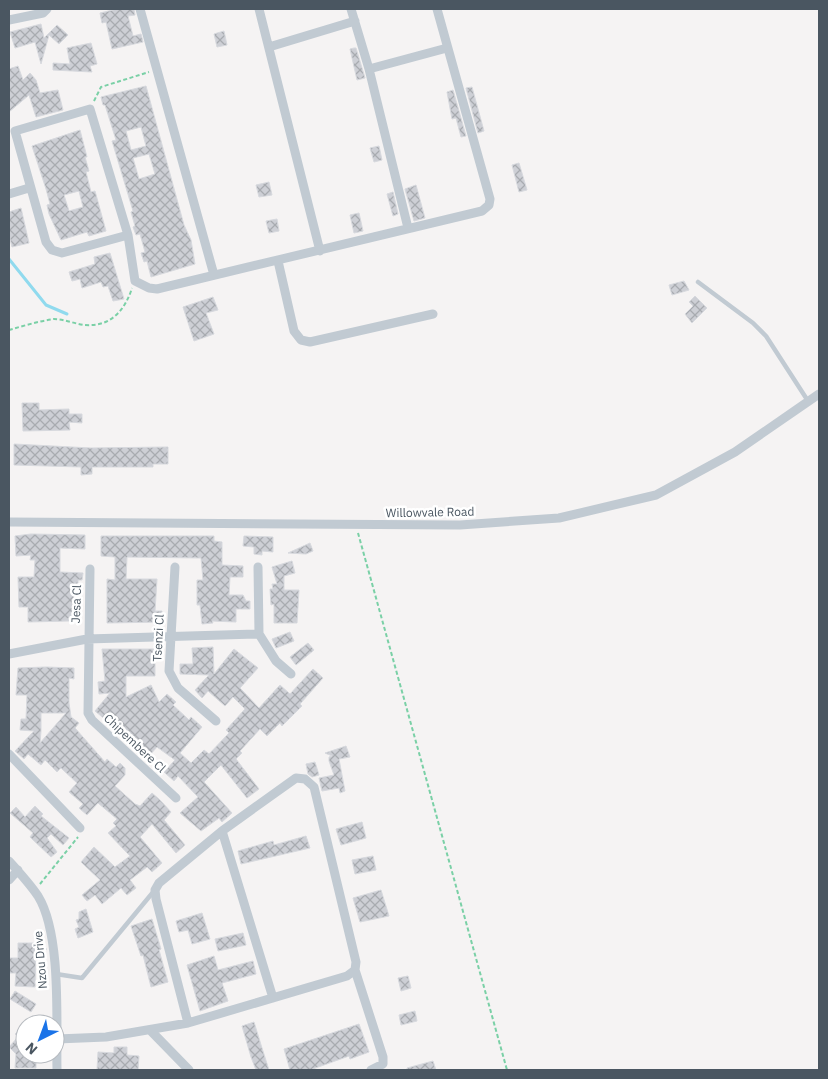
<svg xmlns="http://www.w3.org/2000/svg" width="828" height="1079" font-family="'IBM Plex Sans',sans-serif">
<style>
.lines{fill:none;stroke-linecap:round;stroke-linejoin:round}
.stream{stroke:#90daee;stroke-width:3}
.building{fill:url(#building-cross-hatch);stroke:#d7d9de;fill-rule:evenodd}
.path{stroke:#7ad0a6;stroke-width:2;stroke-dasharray:4 2.5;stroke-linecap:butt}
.service{stroke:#c1cad2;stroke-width:4.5}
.minor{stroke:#c1cad2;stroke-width:9}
.labels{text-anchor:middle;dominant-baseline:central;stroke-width:5;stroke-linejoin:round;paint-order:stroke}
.street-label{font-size:12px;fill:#4a5661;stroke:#fff}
</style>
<defs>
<pattern id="building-cross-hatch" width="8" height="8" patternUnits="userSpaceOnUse" patternTransform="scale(1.25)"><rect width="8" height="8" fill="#cdcfd5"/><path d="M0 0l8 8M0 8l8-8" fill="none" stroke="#a8abb0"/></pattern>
</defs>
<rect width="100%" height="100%" fill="#f5f3f3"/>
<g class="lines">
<!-- stream -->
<path class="stream" d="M9 259 46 305 67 314"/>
</g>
<!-- building -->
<path class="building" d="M117 9H134L135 15 128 16 133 36 141 34 143 42 112 49 106 22 102 23 100 13Z
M41 24 44 38 57 25 68 35 59 44 49 35 41 64 35 42 15 48 10 32Z
M224 31 227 45 217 47 214 34Z
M91 43 97 64 90 66 92 72 53 70V63L70 64 67 48Z
M354 48H356L365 78 357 80 350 49Z
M18 66 23 80 30 73 36 80 40 93 58 90 63 110 36 117 29 95 9 112V69Z
M146 86 184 225 191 240 195 264 151 277 147 261 144 262 141 253 145 252 140 234 136 235 133 227 135 226 131 212 133 211 112 141 116 140 105 105H103L101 97ZM141 127 146 146 131 150 126 131ZM149 154 155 174 139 179 133 158Z
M472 87 484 131 478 133 466 88Z
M453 90 466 136 461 137 456 118 452 119 447 92Z
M80 130 87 157H85L89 171 86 172 91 192 95 191 106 231 89 236 87 232 61 240 49 214 47 205 50 204 46 189 32 146ZM79 191 83 207 69 211 64 195Z
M379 146 382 160 374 162 370 148Z
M519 163 527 190 519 192 512 165Z
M269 182 272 195 259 197 256 185Z
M416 185 425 218 414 221 405 189Z
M393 192 398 214 393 216 387 194Z
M21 208 29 243 12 247 9 235V212Z
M359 213 363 231 354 233 350 215Z
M277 219 279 231 269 233 266 221Z
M110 253 124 299 113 301 108 286 103 287 101 282 82 288 80 279 72 281 69 272 95 264 94 257Z
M684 281 689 290 672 295 669 285Z
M695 296 707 308 692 323 685 314 693 306 689 302Z
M213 297 218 310 206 313 214 334 194 341 183 307Z
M22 403H39V410L69 409V414H82V423L69 422 70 430 23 431Z
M14 444 91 448 168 447V464H153V467H92V474L81 475V467L14 465Z
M31 534 85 535V549L60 548V572L83 573 82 580H78L77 618H68L69 621 28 622V607H19L18 577H34L35 560H30L31 555 16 556 15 536Z
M101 536H214V541L222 542V565L243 566V577H230L229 595H243L246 601H250V609H236V622L212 621 213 623 202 624 200 605H197V580H203L201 558 127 557 126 579H157L155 611H162V622L107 623V579L115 580V557L101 556Z
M244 536 273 537V552L262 551V555L254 554V547L243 546Z
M310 543 313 551 306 554 288 553Z
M292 561 295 573 284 576V590H299L297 623H274V604L271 605 270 589H273L272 584H277L272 567Z
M290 632 294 641 276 648 272 639Z
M308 643 314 650 296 665 290 657Z
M213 647 214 674 234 649 258 668 240 688 259 708 280 685 290 694 313 669 323 678 300 704 302 706 282 726 280 723 267 736 260 729 240 751 242 753 236 759 259 789 247 798 221 765 204 782 232 813 222 822 219 818 201 831 180 813 198 797 178 776 174 781 164 772 175 760 157 747 148 757 135 744 132 747 121 737 127 730 112 716 107 721 95 711 110 693 99 694 98 682 105 681 102 649H155V676H126V697L151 685 159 702 167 694 176 702 173 705 189 720 191 717 202 727 180 753 191 763 204 750 209 754 229 733 226 730 245 709 233 697 225 706 208 691 202 698 195 690 209 675 180 674V664H193L192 648Z
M46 667 74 668V679L69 678V703L71 717 79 723 75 728 105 762 107 759 116 767 120 763 125 768V775L115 786 135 804 140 806 152 793 160 800 171 812 164 820 185 845 176 853 152 824 140 837 162 863 152 872 147 867 130 880 136 888 127 895 121 888 102 904 95 895 87 901 82 895 100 880 81 862 94 847 115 867 130 856 108 833 116 826 113 823 117 819 98 803 87 815 79 808 83 804 69 792 77 783 61 768 57 772 45 760 41 765 28 754 24 759 15 751 34 731 20 730 21 719H26L27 695H16L18 668ZM41 713H66L40 743 41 731Z
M346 746 350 757 339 759 345 791 340 793 339 788 322 791 319 778 334 775 329 761V757L332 756 325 753Z
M315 762 319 775 312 777 308 774 306 764Z
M35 806 43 814 41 816 69 838 63 845 51 834 47 838 57 852 51 857 30 837 33 833 10 813 16 807 25 817Z
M362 822 366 838 341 845 336 829Z
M306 836 310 848 241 864 238 851 273 841 274 845Z
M373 856 376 870 355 874 352 860Z
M381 890 389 916 360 922 353 898Z
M86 909 93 932 78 938 75 929 79 927 76 920 79 919V912Z
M202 913 210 939 192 944 188 930 179 932 176 921Z
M152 919 161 949 159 950 168 982 151 987 143 955 141 956 131 926Z
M243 933 246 945 218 951 215 939Z
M18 943H34V948L47 949 36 954 35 987 15 986 16 973H9V958H18Z
M214 956 218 970 253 961 256 974 222 983 228 1001 200 1011 187 965Z
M408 976 411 988 401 991 398 978Z
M15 991 36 1004 31 1012 10 999Z
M415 1011 417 1021 401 1025 399 1015Z
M254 1022 262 1048 269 1070H256L251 1057 242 1026Z
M359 1024 369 1052 350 1059 349 1056 310 1070H290L284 1049Z
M21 1029 25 1031V1056L36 1057V1068H15L16 1054 9 1047 18 1037 15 1034Z
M114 1047H127V1055L139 1056 138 1070H97L98 1052 114 1053Z
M433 1061 436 1070H407V1068Z"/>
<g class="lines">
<!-- path -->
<path class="path" d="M94 101 101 87 149 72
M9 330C23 326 39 321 54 319 64 319 75 324 85 325 111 327 125 310 132 288
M358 533 507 1070
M40 884 78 837"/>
<!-- service -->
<path class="service" d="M698 282 753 323 766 336 808 401
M56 974 82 978 154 891"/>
<!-- minor -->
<path class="minor" d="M140 9 214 275
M259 9 320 251
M351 9 369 69 408 228
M9 20 43 13 47 9
M269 47 355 21
M369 69 447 48
M9 194 29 188
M128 235 62 253 52 250 46 242 15 131 90 109 128 235 135 281 149 288 157 289 482 211 489 205 490 199 437 9
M278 261 294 331 301 340 310 342 433 314
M9 522 460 525 559 518 656 495 735 452 819 394
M175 567 169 671 178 688 216 721
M258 567 259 634 276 661 291 674
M90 569 88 713 92 720 176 798
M9 654 87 639 259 634
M9 754 80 828
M222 831 273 998
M9 861C19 872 30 884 38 896 62 935 56 1024 57 1070
M9 880 18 870
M188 1023 156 899 155 890 159 883 222 831 296 778 305 779 314 787 356 962 355 970 383 1057V1064L371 1070
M150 1030 189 1070
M57 1039 106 1037 188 1023 347 976 355 970"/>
</g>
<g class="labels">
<!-- street labels -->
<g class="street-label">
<text transform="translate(430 512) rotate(-1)">Willowvale Road</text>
<text transform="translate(76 604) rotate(-88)">Jesa Cl</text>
<text transform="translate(158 638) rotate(-87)">Tsenzi Cl</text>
<text transform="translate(135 743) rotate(43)">Chipembere Cl</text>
<text transform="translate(40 960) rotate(-95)">Nzou Drive</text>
</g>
</g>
<!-- border -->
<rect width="828" height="1079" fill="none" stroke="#4a5661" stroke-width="20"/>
<!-- north arrow -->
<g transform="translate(40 1039) rotate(222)"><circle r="24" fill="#ffffff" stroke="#b7bbc0"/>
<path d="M0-4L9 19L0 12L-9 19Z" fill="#1a73e8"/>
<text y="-8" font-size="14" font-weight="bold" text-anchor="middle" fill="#4a5661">N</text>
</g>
</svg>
